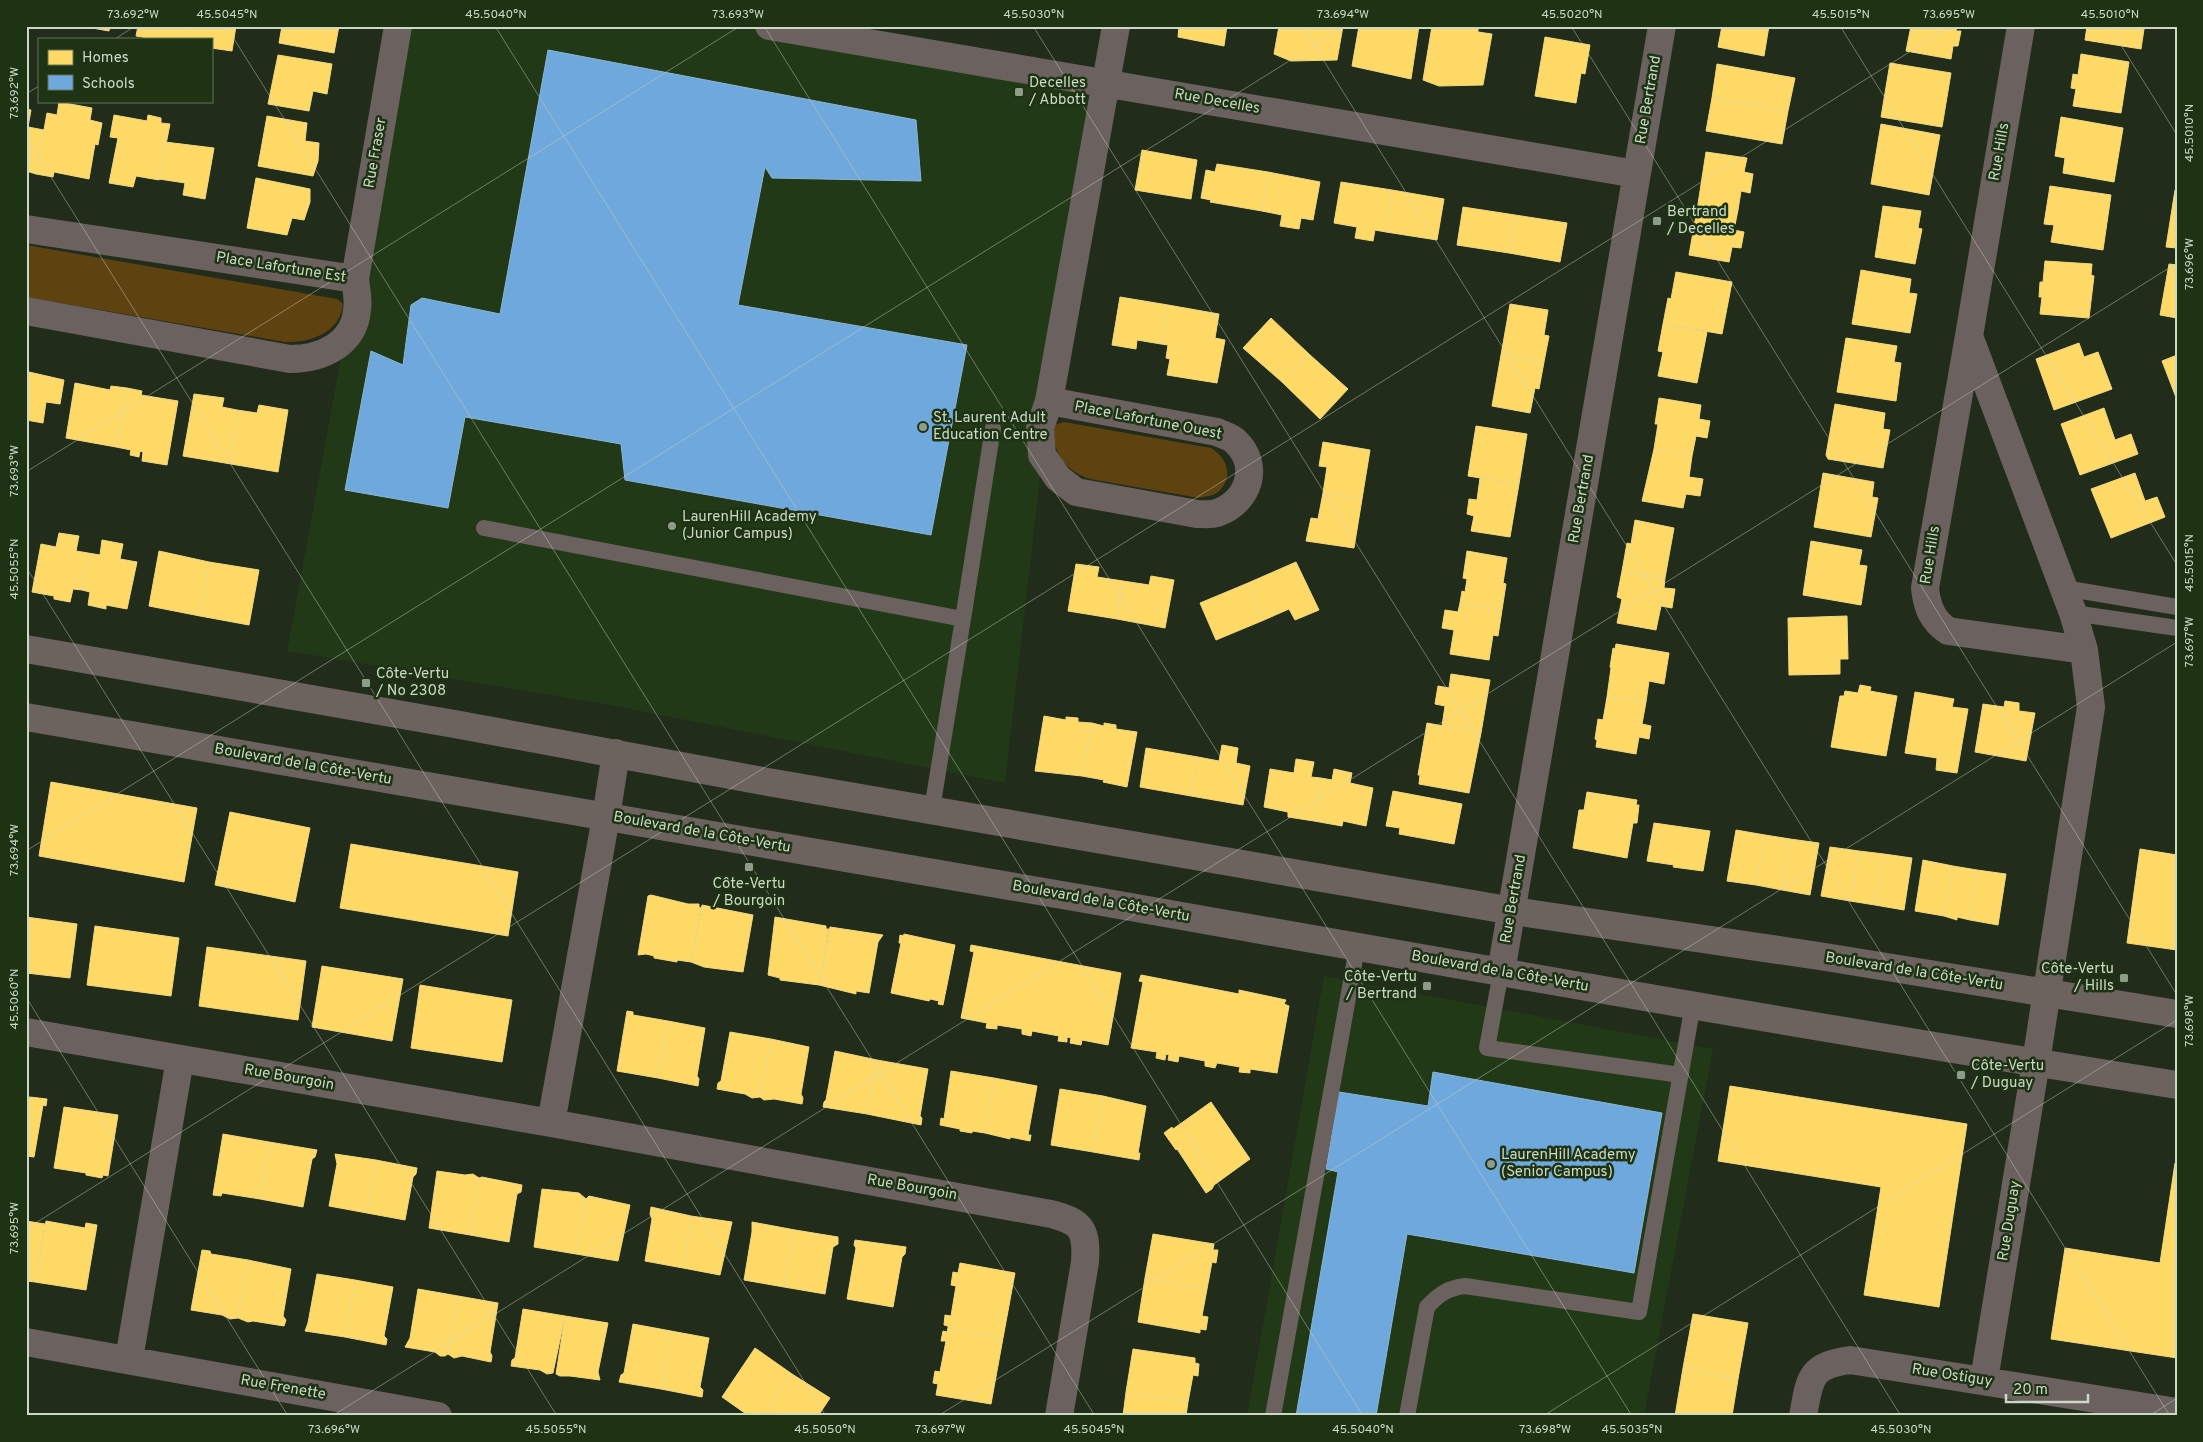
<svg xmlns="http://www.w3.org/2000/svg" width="2203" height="1442" font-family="Overpass,sans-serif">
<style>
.built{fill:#213916}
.green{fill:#5e4310}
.homes{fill:#ffd966;stroke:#efd982}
.schools{fill:#6fa8dc;stroke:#8ab6d5}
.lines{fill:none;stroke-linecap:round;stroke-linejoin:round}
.service{stroke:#6b615e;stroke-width:16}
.minor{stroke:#6b615e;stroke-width:28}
.secondary{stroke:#6c625e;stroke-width:28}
.ticks{fill:none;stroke:#cad8c5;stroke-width:1;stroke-opacity:0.45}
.poi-dot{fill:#8f9c8a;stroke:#1e3314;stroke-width:2}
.labels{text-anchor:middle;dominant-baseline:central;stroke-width:5;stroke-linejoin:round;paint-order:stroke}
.poi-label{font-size:15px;fill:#cad8c5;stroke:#1e3314;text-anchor:start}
.street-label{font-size:15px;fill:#cad8c5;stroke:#1e3314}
.neatline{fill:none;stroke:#cad8c5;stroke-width:2}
.ticks-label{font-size:12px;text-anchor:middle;fill:#cad8c5}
</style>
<rect width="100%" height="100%" fill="#212c1b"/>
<!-- built -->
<path class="built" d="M398 26H769L1107 84 1049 401 1005 783 599 703 287 651 344 341Z
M1324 976 1713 1049 1644 1416H1247Z"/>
<!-- green -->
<path class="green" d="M26 245 337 299 343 304C340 333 310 343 285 342L26 297Z
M1064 422 1211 448C1225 456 1234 474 1221 489 1216 496 1207 496 1199 498L1090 479C1066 471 1054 455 1053 429L1057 424Z"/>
<!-- homes -->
<path class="homes" d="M81 26H110L109 31Z
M138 26H188L185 39H154L136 36Z
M188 26H236L232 51 211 48V39H185Z
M282 26H339L334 53 279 43Z
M1179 26H1227L1224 46 1178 37Z
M1279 26H1343L1337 60 1291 61 1274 54Z
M1359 26H1419L1411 79 1352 66Z
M1432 26 1465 28 1466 26H1478V32L1492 34 1483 85 1439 86 1423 80Z
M1722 26H1769L1764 56 1718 47Z
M1911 26H1957L1956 31H1961L1958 46H1953L1951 59 1906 51Z
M2087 26H2135L2144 29 2141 49 2085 40Z
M1545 37 1590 45 1585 74 1581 73 1576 103 1535 96Z
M2081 54 2129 62 2121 113 2073 106 2076 89 2071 88 2073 74 2078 75Z
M278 55 332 64 327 94 313 91 309 111 268 104Z
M1890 63 1951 73 1942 127 1881 117Z
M1717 64 1795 78 1788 111 1712 98Z
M1712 98 1788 111 1782 144 1706 131Z
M59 102 92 108 90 120 102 123 98 145 95 144 89 179 54 172 53 177 36 174 47 113 57 115Z
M26 109 31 110 28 127 44 130 36 174 26 171Z
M114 115 147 121 148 115 161 118V123L170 124 159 180 136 176 133 187 109 183 118 138 110 137Z
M267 116 307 123 305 141 319 143 318 161 313 176 258 166Z
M2061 117 2123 128 2114 182 2063 173 2065 158 2055 156Z
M1881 124 1940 135 1929 195 1871 184Z
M165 142 214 148 205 199 183 195 185 183 159 179Z
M1142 150 1197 160 1191 199 1135 190Z
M1706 152 1747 158 1744 172 1753 174 1750 193 1741 191 1738 210 1698 204Z
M1217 164 1268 172 1262 211 1210 202 1211 200 1201 198 1206 170 1215 172Z
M1268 172 1320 182 1313 220 1301 218 1299 229 1280 226 1282 215 1262 211Z
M256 178 310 189V202L304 220 292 218 287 235 247 228Z
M1341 182 1392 190 1386 232 1375 230 1373 241 1355 238 1357 227 1334 223Z
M2050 186 2111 195 2103 250 2051 242 2054 225 2044 224Z
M1392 190 1444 199 1437 240 1386 232Z
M2175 190H2177V248L2166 247Z
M1698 204 1738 210 1734 230 1744 232 1741 248 1732 247 1729 262 1689 255Z
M1883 206 1921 211 1918 228 1922 229 1915 264 1875 257Z
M1463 207 1515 215 1509 253 1457 245Z
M1515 215 1567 223 1560 262 1509 253Z
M2045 261 2092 264 2091 275 2094 276 2089 318 2040 314 2042 297H2039L2040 282H2043Z
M2169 264 2177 265V318L2160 315Z
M1861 270 1911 279 1909 293 1917 294 1910 333 1852 324Z
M1676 272 1732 282 1722 334 1663 324 1668 298 1671 299Z
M1120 297 1168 305 1161 344 1137 340 1136 349 1112 345Z
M1510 304 1548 310 1544 335 1549 336 1544 362 1501 355Z
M1168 305 1219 314 1215 338 1225 340 1217 383 1167 375 1170 359 1166 358 1168 345 1161 344Z
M1271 318 1309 354 1282 382 1243 348Z
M1663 324 1707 332 1697 383 1658 376 1663 352 1658 351Z
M1846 338 1897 346 1894 362 1901 363 1896 401 1837 392Z
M2079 343 2084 357 2098 352 2112 389 2054 410 2036 359Z
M1309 354 1348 389 1320 419 1282 382Z
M1501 355 1544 362 1539 389 1535 388 1530 413 1492 406Z
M2177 355V400L2162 361Z
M29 372 64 380 60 404 46 402 43 423 26 420V383Z
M75 383 110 390 111 386 127 388 116 447 66 438Z
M127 388 142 391 141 395 178 401 167 465 142 461 143 452 140 451 139 457 130 455 131 450 116 447Z
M194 394 224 398 222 407 237 410 231 464 183 456Z
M1659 398 1701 405 1699 419 1710 421 1707 438 1696 436 1692 456 1654 449 1658 424H1655Z
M1835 404 1885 413 1883 429 1890 430 1883 468 1828 459 1826 455Z
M259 405 288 410 278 472 231 464 237 410 257 413Z
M2104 408 2115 440 2131 434 2138 454 2080 475 2061 424Z
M1476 426 1527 434 1519 484 1468 476Z
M1323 442 1370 450 1362 499 1323 493 1327 467 1319 466Z
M1654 449 1692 456 1689 477 1703 479 1700 496 1686 494 1683 508 1642 501Z
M1823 473 1874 482 1872 497 1878 498 1871 537 1814 527Z
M2135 473 2145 501 2157 497 2165 517 2111 538 2091 489Z
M1480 478 1519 484 1510 537 1471 531 1474 516 1467 514 1469 499 1477 500Z
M1323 493 1362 499 1354 548 1306 541 1311 518 1318 519Z
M1635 520 1674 528 1665 578 1622 571 1627 543 1631 544Z
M59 533 79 536 76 551 88 553 82 590 73 589 70 602 54 599V596L32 592 41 544 56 547Z
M102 540 123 544 120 559 137 562 127 609 106 605V609L88 605 90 592 82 590 88 553 100 555Z
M1811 541 1862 550 1859 565 1867 566 1861 605 1803 595Z
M159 551 209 562 200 616 149 606Z
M1467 551 1507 558 1503 583 1506 584 1502 610 1460 603 1462 591 1465 592 1467 579 1463 578Z
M209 562 259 570 249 625 200 616Z
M1296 562 1319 610 1295 620 1289 609 1264 620 1248 583Z
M1076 564 1099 567 1097 577 1123 581 1117 619 1068 611Z
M1622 571 1665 578 1664 588 1675 589 1672 608 1661 606 1656 630 1617 623 1622 599 1617 597Z
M1151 576 1174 580 1165 628 1117 619 1123 581 1149 585Z
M1248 583 1264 620 1216 640 1200 603Z
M1460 603 1502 610 1498 636 1493 635 1489 660 1450 654 1454 630 1442 628 1445 610 1458 612Z
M1847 616 1848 659H1840V674L1789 675 1788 618Z
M1616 644 1669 653 1664 684 1649 681 1646 702 1607 697 1611 668 1610 667 1613 648 1615 649Z
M1451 674 1490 680 1481 733 1442 726 1445 706 1435 704 1438 686 1449 688Z
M1860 685 1871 687 1870 691 1897 696 1886 756 1831 747 1840 696H1844L1845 691 1858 693Z
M1915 692 1954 699 1952 707 1968 709 1957 773 1936 770 1937 758 1905 753Z
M1607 697 1646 702 1642 724 1651 726 1649 739 1639 737 1636 754 1596 747 1597 740 1595 739 1598 719 1603 720Z
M2005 701 2019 703V711L2035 713 2026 761 1975 752 1983 704 2004 707Z
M1044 716 1066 720V717L1078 718V722L1092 723 1082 776 1035 771Z
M1092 723 1104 726V723L1116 725V729L1137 732 1127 787 1103 782 1104 780 1082 776Z
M1427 723 1481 733 1469 793 1419 784 1420 775H1418Z
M1222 745 1238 748 1236 763 1250 766 1243 805 1191 796 1198 757 1219 761Z
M1146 748 1198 757 1191 796 1140 787Z
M1296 759 1314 762 1311 777 1321 778 1314 821 1288 817V812L1264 807 1270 769 1294 773Z
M1334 769 1352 773 1350 783 1373 788 1366 826 1343 821 1342 826 1314 821 1321 778 1332 780Z
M51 782 197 808 184 882 39 856Z
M1393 791 1462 804 1454 844 1399 834 1400 828 1386 826Z
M1587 792 1637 800 1636 805H1639L1637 823H1633L1627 858 1573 848 1579 810H1584Z
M230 812 310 828 295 902 215 885Z
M1654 823 1710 831 1703 871 1673 867 1674 865 1647 861Z
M1736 830 1765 835 1756 885 1727 881Z
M1765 835 1790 839 1782 890 1756 885Z
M1790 839 1819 843 1810 895 1782 890Z
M351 844 518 872 508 936 340 908Z
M1830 847 1859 851 1850 901 1821 896Z
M2140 849 2177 855V950L2127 943Z
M1859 851 1884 854 1875 905 1850 901Z
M1884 854 1912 858 1904 910 1875 905Z
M1923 860 1953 866 1944 916 1915 911Z
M1953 866 1977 870 1970 920 1957 917V920L1944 916Z
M1977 870 2006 874 1998 925 1970 920Z
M651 895 688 904H699V907L701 908 691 962 677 960V962L654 958V956L646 954 638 955 648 896Z
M702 905 753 915 743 972 704 967 691 962Z
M26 917 77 924 70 978 26 973Z
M775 917 826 926V929H829L819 985 780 980V978L768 975Z
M95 926 179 938 171 996 87 985Z
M830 927 883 935 878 942 869 993 856 991V994L819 985Z
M904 934 955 945 943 1005 938 1004 939 1001 930 999 929 1001 891 993 901 943H899L900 935 903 936Z
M971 945 1121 973 1108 1045 1082 1040 1081 1045 1070 1043 1071 1038 1067 1037V1042L1058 1041 1059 1036 1032 1031 1031 1036 1022 1034V1029L997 1025V1029L986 1028 987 1023 961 1018 974 952 970 951Z
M207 947 306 961 298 1020 199 1006Z
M322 966 403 979 392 1041 312 1027Z
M1141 975 1239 994V990L1286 1000 1284 1004 1289 1006 1277 1073 1250 1069V1073L1239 1072 1240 1067 1217 1063 1215 1068 1205 1066V1061L1179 1056 1178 1062 1168 1060 1169 1055 1166 1054 1165 1060 1156 1058 1157 1052 1131 1048 1143 982 1139 981Z
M420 985 512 1000 502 1062 411 1048Z
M627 1011 633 1012V1015L668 1021 658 1078 617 1071Z
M668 1021 705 1028 697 1076 699 1079 698 1086 658 1078Z
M730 1032 771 1039 760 1097 752 1098 745 1094 717 1089 718 1083 721 1081Z
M771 1039 809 1047 801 1094 803 1098 802 1104 774 1099 764 1100 760 1097Z
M835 1051 877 1060 867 1114 823 1107 824 1102 826 1100Z
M877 1060 928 1069 920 1116 922 1118 921 1125 867 1114Z
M951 1071 994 1078 985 1133 972 1131V1133L960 1131V1129L940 1125 941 1118 944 1119Z
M994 1078 1037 1086 1028 1135H1031L1030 1141 1010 1137V1139L985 1133Z
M1730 1086 1967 1124 1939 1307 1864 1295 1881 1187 1718 1161Z
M1060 1089 1103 1096 1093 1152 1051 1145Z
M1103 1096 1146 1106 1138 1153H1140L1139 1160 1093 1152Z
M30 1097 47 1099 46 1106 43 1105 34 1157 26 1156V1098Z
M1211 1102 1250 1159 1214 1185 1212 1189 1206 1193 1177 1149 1176 1150 1164 1133 1172 1127 1173 1129Z
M64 1107 118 1115 108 1176 103 1175 102 1178 86 1175V1173L54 1168Z
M223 1134 269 1142 260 1199 222 1193 221 1196 213 1195Z
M269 1142 317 1150 315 1157 312 1159 303 1207 260 1199Z
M335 1154 376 1160 367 1213 329 1206 337 1164Z
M376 1160 417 1168 416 1174 413 1177 405 1220 367 1213Z
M2175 1163H2177V1358L2051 1339 2065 1248 2160 1263Z
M437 1171 465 1175 473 1174 479 1178 470 1235 429 1228Z
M482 1177 522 1185 521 1192 517 1194 509 1242 470 1235 479 1178Z
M542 1189 579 1193 586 1199 576 1254 534 1247Z
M589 1196 630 1205 618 1261 576 1254 586 1199Z
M651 1207 691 1216 683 1268 645 1261 652 1219 650 1214Z
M691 1216 732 1222 720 1275 683 1268Z
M26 1221 45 1224 35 1282 26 1281Z
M46 1221 85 1228 86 1223 97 1225 86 1290 35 1282Z
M752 1222 795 1230 784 1287 744 1280 752 1232Z
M795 1230 838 1237V1244L833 1247 825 1294 784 1287Z
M1153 1234 1214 1244 1213 1250H1218L1216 1263 1212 1262 1207 1289 1145 1278Z
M855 1240 906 1247 905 1254 902 1257 893 1307 847 1299 856 1248 854 1245Z
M202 1250 210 1251 211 1254 248 1260 238 1318 230 1319 222 1315 191 1310Z
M248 1260 291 1269 283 1316 286 1320 284 1326 253 1321 248 1322 238 1318Z
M960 1263 1015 1273 1003 1338 948 1328V1326L944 1325 945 1315 951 1316 956 1286 951 1285 953 1272 958 1273Z
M317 1274 355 1280 345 1337 305 1331 308 1323Z
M1145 1278 1207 1289 1202 1316 1208 1317 1206 1330 1200 1329V1333L1138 1322Z
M355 1280 393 1287 384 1336 387 1339 386 1345 345 1337Z
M418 1289 458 1296 448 1354 445 1356H440L435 1352 405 1347 410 1338Z
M458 1296 498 1303 490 1352 492 1356 491 1362 462 1356 454 1358 448 1354Z
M523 1309 565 1316 553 1373 547 1374 540 1370 511 1366 512 1360 515 1358Z
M1693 1314 1748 1323 1738 1379 1683 1368Z
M565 1316 608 1323 598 1372 600 1380 570 1376H560L556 1374Z
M633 1324 671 1331 661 1389 619 1382 621 1375 624 1373Z
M948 1328 1003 1338 991 1404 936 1395 938 1384 933 1383 935 1371 940 1372 946 1341H941L943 1331 947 1332Z
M671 1331 709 1338 700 1387 703 1390 702 1397 661 1389Z
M755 1348 792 1374 765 1416H749L722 1397Z
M1133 1349 1195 1358V1363L1199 1364 1198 1376 1193 1375 1188 1402 1126 1392Z
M1683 1368 1738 1379 1732 1416H1675Z
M792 1374 830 1398 818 1416H765Z
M1126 1392 1188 1402 1186 1416H1123Z"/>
<!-- schools -->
<path class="schools" d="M548 50 916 120 921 181 772 178 765 167 738 305 967 345 931 535 625 480 621 444 465 417 448 508 345 490 371 351 403 365 411 305 422 298 500 314Z
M1433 1072 1662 1113 1634 1273 1407 1234 1376 1416H1296L1338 1172 1326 1169 1339 1092 1428 1106Z"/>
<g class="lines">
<!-- service -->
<path class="service" d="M484 528 963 619 993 428
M2064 588 2177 607
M2073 613 2177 628
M932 809 963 619
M1501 972 1487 1048 1681 1075
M1273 1416 1357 948
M1407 1416 1427 1307C1439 1294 1448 1288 1465 1286L1639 1312 1693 1004"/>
<!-- minor -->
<path class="minor" d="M769 26 1636 174
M26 229 355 279
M26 311 290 359C322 359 354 344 357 310 359 300 356 289 355 279L398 26
M1969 336 1925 588C1927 607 1932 620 1948 631L2084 650
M1049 401 1217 432C1223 435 1231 437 1235 441 1261 465 1249 502 1217 513 1211 515 1203 514 1197 514L1076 492 1058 478 1042 455 1040 428 1049 401 1116 26
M1501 972 1662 26
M26 1032 551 1123 1051 1214C1082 1222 1087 1230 1085 1262L1059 1416
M551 1123 606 817 616 753
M26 1342 438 1416
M129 1359 180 1059
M1984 1380 2036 1062 2091 707 2084 650 2073 613 1969 336 2021 26
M1803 1416C1810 1378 1809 1366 1850 1360L2177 1412"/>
<!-- secondary -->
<path class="secondary" d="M26 649 460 725 768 782 1513 911 1819 956 2177 1014
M26 717C379 778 732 838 1085 899 1449 963 1812 1028 2177 1085"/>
</g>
<!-- ticks -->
<path class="ticks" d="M226 26 1095 1416M495 26 1363 1416M764 26 1632 1416M1033 26 1901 1416M1302 26 2170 1416M1571 26 2177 995M1840 26 2177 565M2109 26 2177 135M115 39 135 26M26 94 39 86M26 137 826 1416M26 472 740 26M26 567 557 1416M26 851 1345 26M26 997 288 1416M26 1229 1951 26M332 1416 2177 263M938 1416 2177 642M1543 1416 2177 1020M2149 1416 2177 1398"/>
<!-- markers -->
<g class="poi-dot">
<rect x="1014" y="87" width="10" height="10" rx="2.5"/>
<rect x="1652" y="216" width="10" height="10" rx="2.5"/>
<circle cx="923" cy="427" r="5"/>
<circle cx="672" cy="526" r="5"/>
<rect x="361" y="678" width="10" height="10" rx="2.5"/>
<rect x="744" y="862" width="10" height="10" rx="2.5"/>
<rect x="2119" y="973" width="10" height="10" rx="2.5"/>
<rect x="1422" y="981" width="10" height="10" rx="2.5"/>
<rect x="1956" y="1070" width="10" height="10" rx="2.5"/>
<circle cx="1491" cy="1164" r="5"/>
</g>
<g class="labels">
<!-- poi labels -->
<g class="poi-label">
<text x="1029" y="83">Decelles<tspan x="1029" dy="17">/ Abbott</tspan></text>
<text x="1667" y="212">Bertrand<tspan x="1667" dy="17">/ Decelles</tspan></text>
<text x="933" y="418">St. Laurent Adult<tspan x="933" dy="17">Education Centre</tspan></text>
<text x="682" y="517">LaurenHill Academy<tspan x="682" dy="17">(Junior Campus)</tspan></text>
<text x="376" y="674">Côte-Vertu<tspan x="376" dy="17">/ No 2308</tspan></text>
<text x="749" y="884" text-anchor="middle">Côte-Vertu<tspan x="749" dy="17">/ Bourgoin</tspan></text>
<text x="2114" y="969" text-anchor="end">Côte-Vertu<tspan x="2114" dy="17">/ Hills</tspan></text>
<text x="1417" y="977" text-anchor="end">Côte-Vertu<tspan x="1417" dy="17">/ Bertrand</tspan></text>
<text x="1971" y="1066">Côte-Vertu<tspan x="1971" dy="17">/ Duguay</tspan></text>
<text x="1501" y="1155">LaurenHill Academy<tspan x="1501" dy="17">(Senior Campus)</tspan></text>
</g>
<!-- street labels -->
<g class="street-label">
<text transform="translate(1649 100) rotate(-80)">Rue Bertrand</text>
<text transform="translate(1217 102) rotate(10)">Rue Decelles</text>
<text transform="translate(2000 152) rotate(-80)">Rue Hills</text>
<text transform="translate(376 153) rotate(-80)">Rue Fraser</text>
<text transform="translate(281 268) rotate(9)">Place Lafortune Est</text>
<text transform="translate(1148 421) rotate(11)">Place Lafortune Ouest</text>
<text transform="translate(1582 499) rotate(-80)">Rue Bertrand</text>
<text transform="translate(1931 555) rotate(-81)">Rue Hills</text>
<text transform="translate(303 765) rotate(10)">Boulevard de la Côte-Vertu</text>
<text transform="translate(702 833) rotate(10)">Boulevard de la Côte-Vertu</text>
<text transform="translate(1514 899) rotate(-80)">Rue Bertrand</text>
<text transform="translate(1101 902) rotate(10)">Boulevard de la Côte-Vertu</text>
<text transform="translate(1500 972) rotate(10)">Boulevard de la Côte-Vertu</text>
<text transform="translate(1914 972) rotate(9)">Boulevard de la Côte-Vertu</text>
<text transform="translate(289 1078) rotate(10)">Rue Bourgoin</text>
<text transform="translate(912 1188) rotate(10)">Rue Bourgoin</text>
<text transform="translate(2010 1221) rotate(-81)">Rue Duguay</text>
<text transform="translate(1952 1376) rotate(9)">Rue Ostiguy</text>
<text transform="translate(283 1388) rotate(10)">Rue Frenette</text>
</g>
</g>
<!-- border -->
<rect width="2203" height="1442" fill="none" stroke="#1e3314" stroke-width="55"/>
<!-- legend -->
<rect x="38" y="38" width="175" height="65" fill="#1e3314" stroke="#63755b"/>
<rect x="48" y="50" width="25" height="15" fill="#ffd966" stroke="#63755b"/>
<text x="82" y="62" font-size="15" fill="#cad8c5">Homes</text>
<rect x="48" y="75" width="25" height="15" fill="#6fa8dc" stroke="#63755b"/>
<text x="82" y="88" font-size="15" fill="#cad8c5">Schools</text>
<!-- scale -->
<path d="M2006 1394v8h82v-8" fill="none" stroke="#cad8c5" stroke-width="2.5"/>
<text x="2013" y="1394" font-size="15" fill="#cad8c5" stroke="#1e3314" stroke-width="4" paint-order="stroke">20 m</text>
<rect x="28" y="28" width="2148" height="1386" class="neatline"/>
<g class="ticks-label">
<text x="133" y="18">73.692°W</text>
<text x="227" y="18">45.5045°N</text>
<text x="496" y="18">45.5040°N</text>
<text x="738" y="18">73.693°W</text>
<text x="1034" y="18">45.5030°N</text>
<text x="1343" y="18">73.694°W</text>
<text x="1572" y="18">45.5020°N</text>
<text x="1841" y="18">45.5015°N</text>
<text x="1949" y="18">73.695°W</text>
<text x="2110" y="18">45.5010°N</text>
<text transform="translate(14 93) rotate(-90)" y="4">73.692°W</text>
<text transform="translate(2189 133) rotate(-90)" y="4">45.5010°N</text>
<text transform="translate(2189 264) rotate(-90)" y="4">73.696°W</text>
<text transform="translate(14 471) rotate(-90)" y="4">73.693°W</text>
<text transform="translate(2189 563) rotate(-90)" y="4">45.5015°N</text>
<text transform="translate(14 569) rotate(-90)" y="4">45.5055°N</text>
<text transform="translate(2189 642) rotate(-90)" y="4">73.697°W</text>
<text transform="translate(14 850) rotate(-90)" y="4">73.694°W</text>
<text transform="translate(14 999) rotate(-90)" y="4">45.5060°N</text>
<text transform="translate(2189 1021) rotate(-90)" y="4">73.698°W</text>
<text transform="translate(14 1228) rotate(-90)" y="4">73.695°W</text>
<text x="334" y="1433">73.696°W</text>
<text x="556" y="1433">45.5055°N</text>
<text x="825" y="1433">45.5050°N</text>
<text x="940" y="1433">73.697°W</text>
<text x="1094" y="1433">45.5045°N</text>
<text x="1363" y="1433">45.5040°N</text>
<text x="1545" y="1433">73.698°W</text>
<text x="1632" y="1433">45.5035°N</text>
<text x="1901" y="1433">45.5030°N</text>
</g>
</svg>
